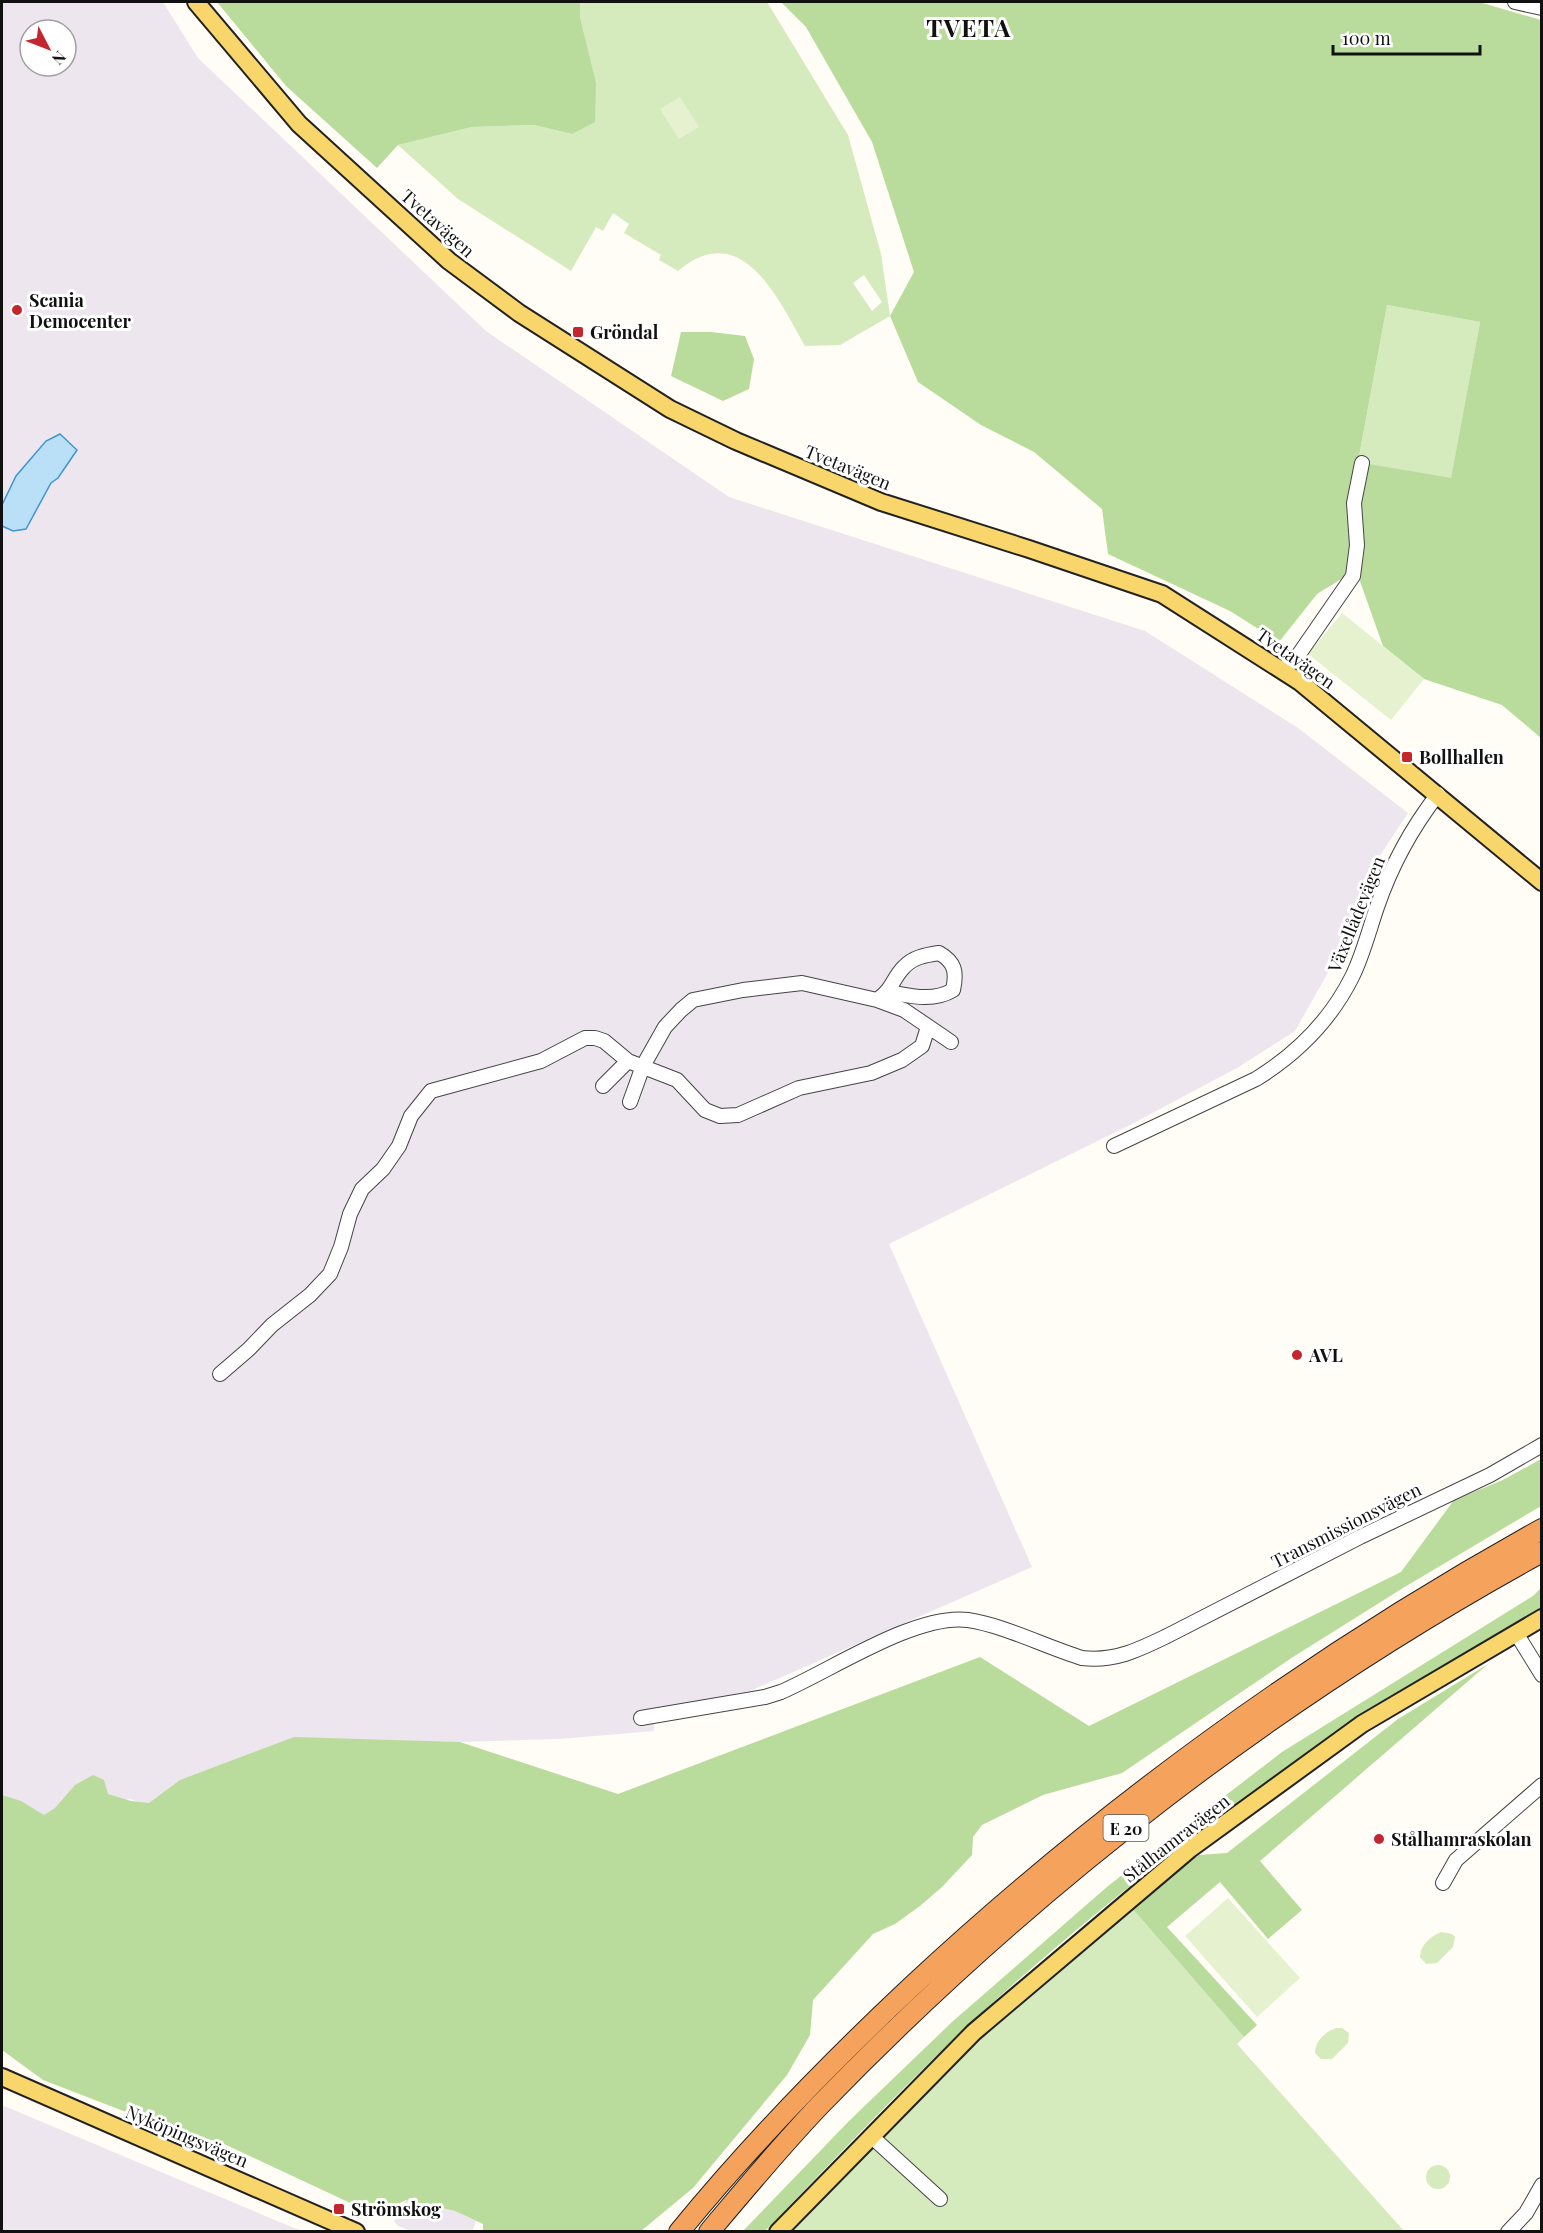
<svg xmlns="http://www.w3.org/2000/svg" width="1543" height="2233" font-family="'Playfair Display',serif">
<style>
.industrial{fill:#eee6ef;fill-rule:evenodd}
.green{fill:#d5ebbd;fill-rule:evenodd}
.forest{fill:#b9dc9c;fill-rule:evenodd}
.pitch{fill:#e6f2cf}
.water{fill:#b9e0f7;stroke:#3f96cf;stroke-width:1.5}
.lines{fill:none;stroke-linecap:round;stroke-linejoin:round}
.minor-casing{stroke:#444;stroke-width:16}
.major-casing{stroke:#222;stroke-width:20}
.highway-casing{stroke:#222;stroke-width:22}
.minor{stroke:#fff;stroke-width:14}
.major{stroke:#f9d66b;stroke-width:16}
.highway{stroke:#f5a25d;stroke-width:20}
.poi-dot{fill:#c4262e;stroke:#fff;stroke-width:2}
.labels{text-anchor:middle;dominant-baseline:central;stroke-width:6;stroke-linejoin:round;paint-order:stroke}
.shield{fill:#fff;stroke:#585858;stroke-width:1.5}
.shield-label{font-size:16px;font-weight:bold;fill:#111}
.street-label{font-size:18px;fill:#111;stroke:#fff}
.poi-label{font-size:18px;font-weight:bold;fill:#111;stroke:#fff;text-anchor:start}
.district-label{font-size:24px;font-weight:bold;letter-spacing:1.5px;fill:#111;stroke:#fff}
</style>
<rect width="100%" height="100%" fill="#fffdf5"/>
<!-- industrial -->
<path class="industrial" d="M2 2H163L198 58 486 331 729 497 1145 631 1298 728 1408 813 1373 866 1338 955 1295 1031 1237 1068 1128 1126 889 1244 1032 1567 750 1691 654 1709V1731L560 1739 458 1742 303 1801 157 1809 130 1799 102 1806 2 1887ZM30 30H66V66H30Z
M2 2105 294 2228 303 2231H2Z
M406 2200 455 2211 476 2221 472 2232 411 2231 398 2226 394 2221Z"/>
<!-- green -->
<path class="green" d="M580 2H767L848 135 881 254 890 316 840 345 805 346C778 299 742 217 678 271L659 260 661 255 624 233 629 224 613 213 603 231 596 227 571 271 458 199 398 145 472 127 534 125 572 134ZM864 275 882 302 872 311 853 283Z
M1387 305 1480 322 1451 479 1358 462Z
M1131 1907 1244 2037 1237 2044 1404 2231 789 2232C868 2150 946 2069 1030 1993 1063 1963 1097 1935 1131 1907Z
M1441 1932 1452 1934 1455 1937 1453 1947 1437 1963 1426 1964 1420 1957C1420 1945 1430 1937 1441 1932Z
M1336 2028H1342L1349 2033 1348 2043 1332 2059H1321L1315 2053C1315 2041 1325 2032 1336 2028Z
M1426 2177a12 12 0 1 1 24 0a12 12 0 1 1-24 0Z"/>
<!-- forest -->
<path class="forest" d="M217 2H580V18L596 83 595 122 572 134 534 125 472 127 398 145 377 168 286 86Z
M781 2H1479L1541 20V738L1502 705 1424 679 1383 646 1356 570 1317 594 1279 642 1230 611 1108 554 1102 509 1034 452 981 425 918 382 890 316 914 272 872 142 806 27ZM1387 305 1480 322 1451 478 1358 462Z
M681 332H711L745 336 754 359 749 389 723 401 671 376Z
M1541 1459V1506L1403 1588 1293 1657 1122 1773 1043 1795 982 1825 973 1837 972 1855 942 1887 920 1906 895 1924 873 1934 813 2000 810 2035 787 2075 693 2188 641 2231H483V2224L455 2211 406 2200 376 2215 222 2143 170 2129 43 2080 2 2050V1795L21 1801 44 1815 55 1808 75 1785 93 1775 104 1780 108 1794 131 1801 149 1803 180 1780 294 1737 460 1742 618 1794 980 1657 1089 1726 1401 1572 1454 1500 1503 1480Z
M1541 1588V1609C1360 1709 1190 1831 1033 1967 938 2049 852 2141 765 2231L742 2232 849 2121 952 2022 1108 1886 1282 1752 1533 1596Z
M1488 1664 1260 1861 1302 1910 1268 1939 1220 1882 1167 1927 1257 2025 1244 2037 1131 1907 1199 1855 1227 1853 1398 1719Z"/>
<!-- pitch -->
<path class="pitch" d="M680 97 699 127 679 139 660 109Z
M1342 613 1424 679 1391 720 1308 654Z
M1228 1898 1300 1978 1257 2017 1185 1936Z"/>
<!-- water -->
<path class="water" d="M60 434 77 450 58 478 51 483 26 529 13 531 2 526V505L16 476 46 441Z"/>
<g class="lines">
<!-- minor casing -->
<g class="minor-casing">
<path id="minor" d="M1515 2 1542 8
M1281 670 1297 657 1353 576 1357 545 1354 503 1362 463
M877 1000C894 988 892 979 904 967 913 957 926 955 939 953 955 962 957 972 953 990 933 1002 911 996 889 992
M603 1086 628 1061
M630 1102 643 1066 665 1027 681 1010 693 1000 743 990 802 983 877 1000 904 1010 951 1042
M1114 1146 1256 1079C1298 1053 1330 1021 1352 977 1363 955 1369 930 1377 907 1391 866 1411 829 1438 794
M220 1374 249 1349 272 1325 310 1295 330 1274 341 1247 350 1214 362 1189 383 1169 399 1146 411 1116 431 1091 541 1061 585 1038H595L604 1041 628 1061 677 1080 705 1110 720 1116 738 1115 799 1088 871 1073 902 1060 922 1046 928 1027
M1516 1633 1542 1675
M641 1718 765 1697 781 1692C830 1671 916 1613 968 1620 1003 1625 1046 1647 1082 1658 1114 1662 1138 1650 1167 1636L1360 1537 1490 1475 1542 1445
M1443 1883 1456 1860 1542 1785
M871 2136 940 2199
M1508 2232 1526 2213 1542 2185"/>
</g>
<!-- major casing -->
<g class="major-casing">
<path id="major" d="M196 2 299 124 449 261 519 313 670 409 736 441 881 502 1029 549 1162 594 1300 682 1542 882
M2 2077 356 2232
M778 2232 974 2032 1190 1849 1362 1724 1542 1618"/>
</g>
<!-- highway casing -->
<g class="highway-casing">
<path id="highway" d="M679 2232C750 2145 829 2064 911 1987 1102 1809 1313 1656 1542 1529
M709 2232C745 2189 781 2146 820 2105 1031 1887 1275 1698 1542 1552"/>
</g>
<!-- minor -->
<use href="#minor" class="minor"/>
<!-- major -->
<use href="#major" class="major"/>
<!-- highway -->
<use href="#highway" class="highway"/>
</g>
<!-- markers -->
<g class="poi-dot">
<circle cx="17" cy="310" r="6"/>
<rect x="572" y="326" width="12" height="12" rx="3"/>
<rect x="1401" y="751" width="12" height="12" rx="3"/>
<circle cx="1297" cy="1355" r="6"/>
<circle cx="1379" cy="1839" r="6"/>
<rect x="333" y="2203" width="12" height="12" rx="3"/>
</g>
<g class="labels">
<!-- shield labels -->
<rect class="shield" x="1103.5" y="1815" width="45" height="26" rx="4.5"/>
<g class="shield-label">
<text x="1126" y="1828">E 20</text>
</g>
<!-- street labels -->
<g class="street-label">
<text transform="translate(438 223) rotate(42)">Tvetavägen</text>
<text transform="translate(848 467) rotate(22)">Tvetavägen</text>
<text transform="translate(1296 658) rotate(35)">Tvetavägen</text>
<text transform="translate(1356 914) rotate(-68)">Växellådevägen</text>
<text transform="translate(1346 1525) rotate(-27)">Transmissionsvägen</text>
<text transform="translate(1176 1838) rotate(-38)">Stålhamravägen</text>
<text transform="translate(187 2136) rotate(23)">Nyköpingsvägen</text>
</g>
<!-- poi labels -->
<g class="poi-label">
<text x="29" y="300">Scania<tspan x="29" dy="21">Democenter</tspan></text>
<text x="590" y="332">Gröndal</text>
<text x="1419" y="757">Bollhallen</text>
<text x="1309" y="1355">AVL</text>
<text x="1391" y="1839">Stålhamraskolan</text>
<text x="351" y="2209">Strömskog</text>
</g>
<!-- district labels -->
<g class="district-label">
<text x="969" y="27">TVETA</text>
</g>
</g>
<!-- border -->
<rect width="1543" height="2233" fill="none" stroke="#111111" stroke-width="6"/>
<!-- north arrow -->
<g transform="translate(48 48) rotate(132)"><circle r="28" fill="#ffffff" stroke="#a0a0a0" stroke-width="1.5"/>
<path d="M0-4.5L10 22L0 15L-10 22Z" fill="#c4262e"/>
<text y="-9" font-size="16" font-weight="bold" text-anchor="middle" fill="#111111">N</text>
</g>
<!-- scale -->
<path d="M1333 45v9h147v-9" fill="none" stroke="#111111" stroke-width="3"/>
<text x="1342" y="45" font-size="18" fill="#111111" stroke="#ffffff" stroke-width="4.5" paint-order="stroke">100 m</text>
</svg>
